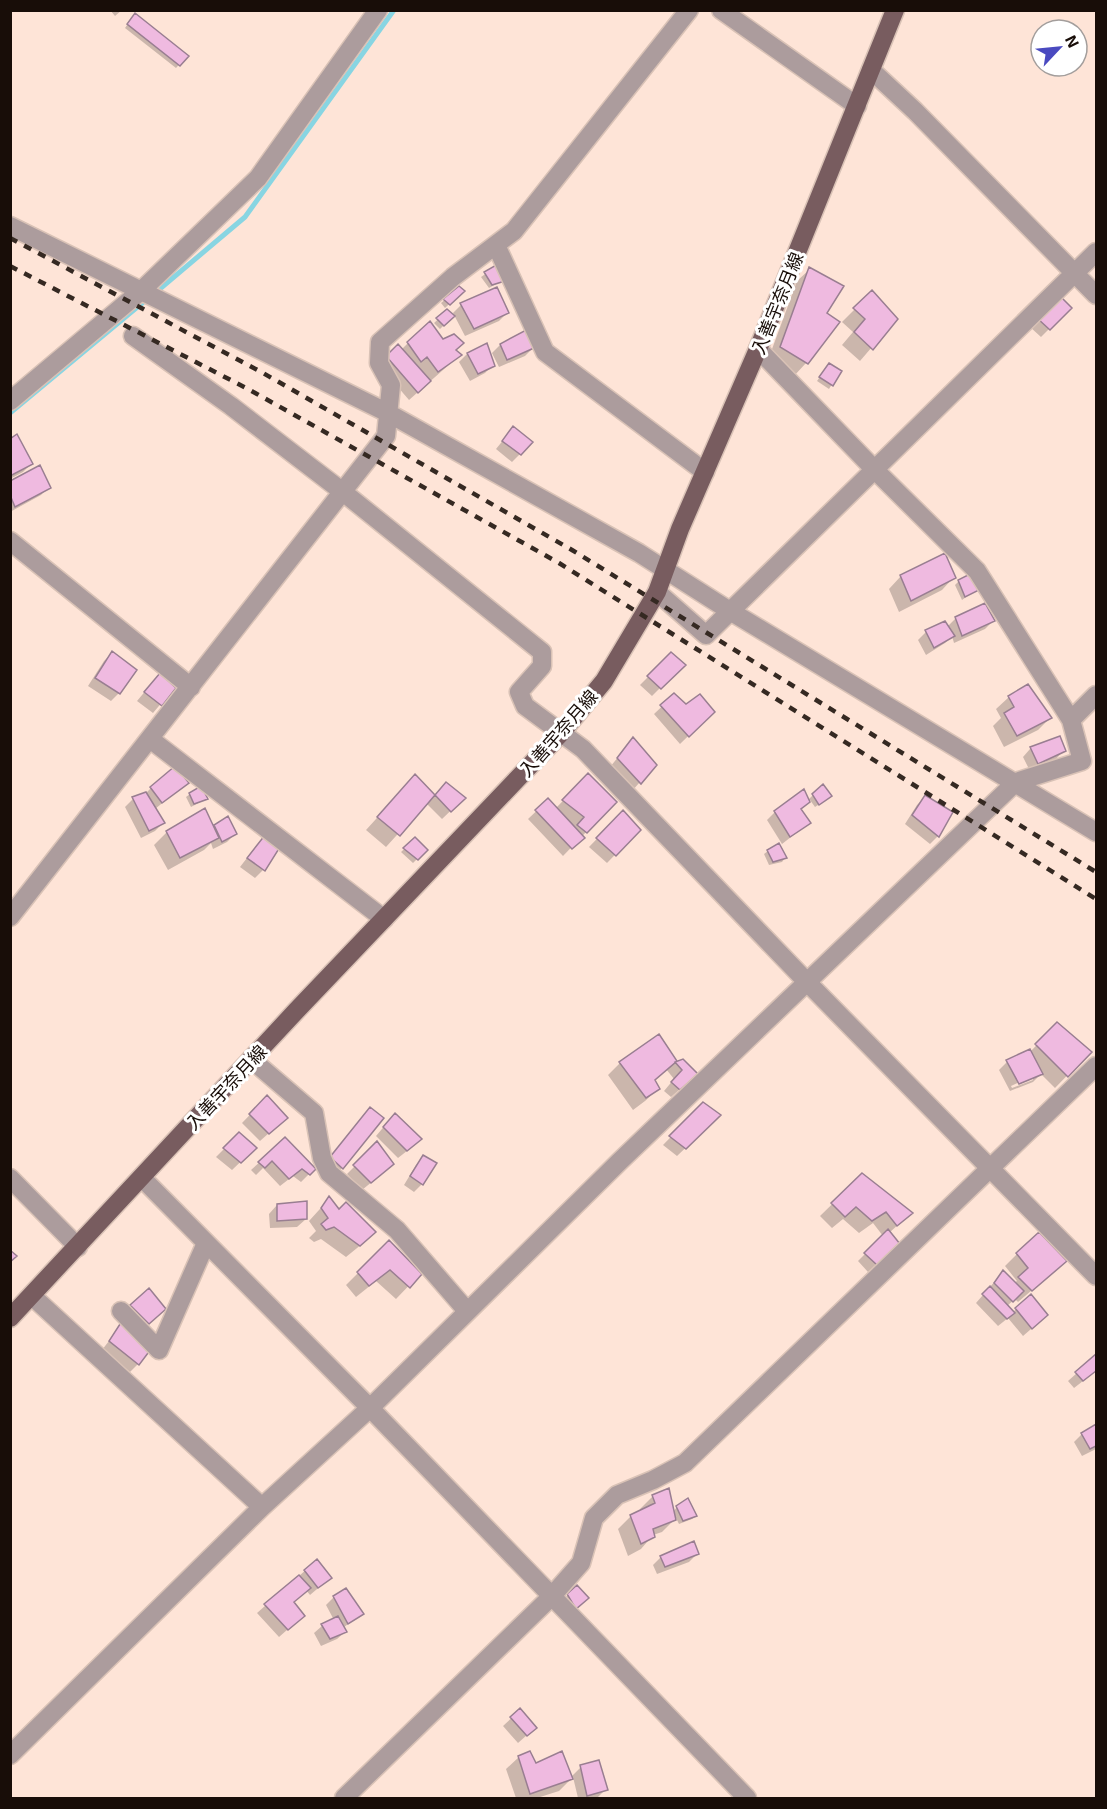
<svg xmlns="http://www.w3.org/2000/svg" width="1107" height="1809" font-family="'Exo 2','Noto Sans JP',sans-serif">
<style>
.shadow{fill:#0003;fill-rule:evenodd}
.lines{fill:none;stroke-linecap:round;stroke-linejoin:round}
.stream{stroke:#88d5e2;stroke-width:5}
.building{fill:#efbae0;stroke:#997e91;stroke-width:1.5}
.minor-casing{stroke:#d9c2b6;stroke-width:21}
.major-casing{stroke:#d9c2b6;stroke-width:21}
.minor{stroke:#ac9c9d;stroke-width:18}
.major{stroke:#785c5f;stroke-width:18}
.rail{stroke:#352922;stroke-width:4.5;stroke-dasharray:8 8;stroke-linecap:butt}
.labels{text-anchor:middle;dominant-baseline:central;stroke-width:6;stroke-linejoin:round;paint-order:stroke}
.street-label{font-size:18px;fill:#180d08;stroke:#fff}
</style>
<rect width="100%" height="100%" fill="#fee4d7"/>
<!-- shadow -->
<path class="shadow" d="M110 10H122L115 16Z
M132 18 187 56 176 68 125 28Z
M497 266 503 280 489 288 481 277Z
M810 269 825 313 838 322 806 363 794 376 768 360 797 281Z
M459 288 463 291 445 308 441 303Z
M872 292 896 319 860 361 842 345 853 332 842 322Z
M1058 296 1070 308 1041 337 1030 327Z
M461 305 507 313 499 321 465 336 453 313Z
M447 311 453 316 440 329 434 323Z
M443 341 460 355 409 400 379 365 398 346 401 350 408 343Z
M486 345 493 365 485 373 470 381 459 362 467 354Z
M500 345 533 348 525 356 499 367 492 353Z
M826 368 840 371 829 389 817 381Z
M513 428 520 454 512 462 496 449Z
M10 440 31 464 23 472 10 479Z
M10 483 49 487 41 495 10 512Z
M901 576 954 577 942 590 899 612 889 589Z
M959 581 977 589 962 600 955 585Z
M956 618 993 621 985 629 954 643 952 636 945 643 926 655 918 640 926 632 947 627Z
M112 653 119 693 111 701 88 686 104 661Z
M671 654 683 665 652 696 640 685Z
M152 683 174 688 153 713 137 701Z
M674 695 686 706 713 712 680 744 654 714Z
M1009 697 1050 718 1038 730 1004 747 993 726 1001 718 996 709Z
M1059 738 1064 750 1056 759 1030 771 1023 757 1030 749Z
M633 739 655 765 632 791 610 767Z
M588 775 615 802 563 856 528 819 548 800 556 808Z
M415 776 434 797 446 784 464 798 442 819 426 803 386 847 366 830Z
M187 783 155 809 163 823 155 831 141 838 125 807 133 799 145 794 151 788Z
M190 794 206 799 191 807 186 797Z
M813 795 827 799 815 807 810 800 800 810 809 823 782 844 767 820 775 812 808 800Z
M925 797 951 813 938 836 930 844 905 824 917 805Z
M623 812 639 830 607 863 589 847Z
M215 826 235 834 227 842 213 849 211 843 204 850 168 870 154 845 167 832 213 829Z
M415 839 426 850 413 863 401 852Z
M257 845 278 848 263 870 255 878 240 867Z
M768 851 785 858 782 862 769 865 764 854Z
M1057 1024 1089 1053 1055 1088 1041 1074 1033 1082 1010 1091 999 1070 1007 1062 1031 1051ZM1033 1076V1080L1012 1088 1011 1086Z
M683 1060 688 1082 671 1097 664 1091 674 1079 666 1069 654 1081 658 1089 645 1101 633 1110 608 1075 620 1063 669 1066Z
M267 1097 278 1125 260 1141 242 1123Z
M703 1104 719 1116 677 1156 663 1145Z
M362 1117 342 1168 334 1176 323 1166Z
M387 1123 412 1147 398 1158 376 1136Z
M239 1134 255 1148 232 1170 216 1157Z
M285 1139 314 1169 301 1182 293 1176 280 1186 263 1168 256 1175 251 1170Z
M377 1144 384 1172 362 1190 347 1174Z
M424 1157 422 1184 414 1192 404 1185 416 1165Z
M862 1175 911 1213 889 1233 890 1252 868 1272 858 1261 883 1236 873 1223 859 1233 843 1219 832 1228 820 1216Z
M329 1199 362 1244 346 1257 321 1239 314 1242 309 1238 316 1231 309 1221Z
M277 1205 306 1219 297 1227 270 1228 269 1214Z
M389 1242 420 1274 396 1299 376 1281 356 1297 346 1285Z
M1017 1254 1052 1273 1018 1302 1015 1299 1007 1306 1013 1312 1031 1296 1038 1323 1023 1336 1008 1318 998 1326 976 1303 1003 1272 1014 1283 1017 1281 1005 1266Z
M131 1306 156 1317 141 1331 124 1314Z
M122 1324 138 1364 130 1372 102 1350Z
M1096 1356V1371L1074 1388 1068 1381Z
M1096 1426V1449L1082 1456 1074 1442 1082 1434Z
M653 1496 673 1512 677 1507 696 1516 692 1519 679 1524 676 1518 662 1532 653 1535 641 1549 628 1556 618 1529 631 1516 641 1511 640 1509Z
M697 1554 689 1562 657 1574 653 1565 661 1557Z
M316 1561 330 1578 310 1595 306 1590 292 1603 295 1623 279 1637 257 1613Z
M576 1587 587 1598 572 1611 564 1599Z
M334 1597 362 1613 343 1628 345 1632 337 1639 321 1646 314 1633 322 1626 334 1620 326 1605Z
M520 1710 527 1735 518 1743 503 1726Z
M519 1757 535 1765 571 1777 581 1767 606 1789 598 1797 578 1798 573 1777 559 1791 537 1798H516L506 1769Z"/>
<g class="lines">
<!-- stream -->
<path class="stream" d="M155 293 245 217 394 10
M10 413 147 299"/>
</g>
<!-- building -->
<path class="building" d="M135 13 189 56 180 66 127 24Z
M498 264 505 281 492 285 484 272Z
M809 267 844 286 827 313 840 322 808 364 780 347Z
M459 286 465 291 450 305 443 299Z
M497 287 509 313 474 329 460 303Z
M872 290 898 319 873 350 854 332 865 319 853 308Z
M1058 294 1072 308 1050 330 1037 318Z
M447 309 455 316 444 326 436 318Z
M430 321 443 339 454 334 464 343 456 350 462 355 438 372 427 357 421 362 407 342Z
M528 329 534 348 507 360 500 344Z
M487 343 495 366 478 374 467 353Z
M398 344 431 381 418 393 386 356Z
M829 363 842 371 833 386 819 377Z
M513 426 533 442 521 455 502 441Z
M17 434 33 464 10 476V439Z
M40 465 51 488 15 507 10 495V481Z
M945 553 956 578 911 601 900 575Z
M970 574 979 590 965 597 958 580Z
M985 603 995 621 962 636 955 617Z
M945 621 955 636 934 648 925 630Z
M112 651 137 670 120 694 95 678Z
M671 652 686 665 661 689 647 676Z
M160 673 176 688 162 706 144 692Z
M1028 684 1052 718 1017 736 1004 713 1014 707 1008 696Z
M674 693 686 704 700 694 715 712 689 737 660 705Z
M1060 736 1066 751 1038 764 1030 747Z
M633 737 657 765 641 784 617 758Z
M175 766 189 783 162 803 150 787Z
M588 773 617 802 587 833 577 825 584 817 562 800Z
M415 774 435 795 400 836 377 817Z
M446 782 466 798 451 812 435 795Z
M823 784 832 796 819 805 812 794Z
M201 786 208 799 194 804 189 793Z
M804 789 810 802 801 809 811 823 790 837 774 811Z
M146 792 165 823 149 831 132 797Z
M925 795 953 812 939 837 912 815Z
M548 798 585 838 572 849 535 810Z
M205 808 219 838 180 858 166 831Z
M623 810 641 830 616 856 596 838Z
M228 816 237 834 222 842 214 825Z
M265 835 280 847 265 871 247 858Z
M415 837 428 850 418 860 403 848Z
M779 843 787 858 773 862 767 850Z
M1057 1022 1092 1052 1068 1077 1035 1044Z
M659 1034 677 1061 655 1080 660 1089 646 1098 619 1062Z
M1030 1049 1043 1074 1019 1084 1006 1060Z
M683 1059 698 1074 680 1090 671 1082 682 1070 675 1062Z
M267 1095 288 1118 269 1134 249 1114Z
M703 1102 721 1115 686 1149 669 1136Z
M370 1107 384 1118 343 1169 330 1157Z
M395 1113 422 1139 407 1151 383 1127Z
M239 1132 257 1148 241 1163 223 1148Z
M285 1137 316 1169 310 1175 302 1169 289 1179 272 1161 265 1168 258 1162Z
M377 1141 394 1164 371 1183 353 1165Z
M423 1155 437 1163 423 1185 410 1176Z
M862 1173 913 1213 897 1226 886 1212 872 1221 856 1207 845 1217 831 1203Z
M329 1196 339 1209 346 1202 376 1232 360 1246 334 1227 326 1230 321 1224 328 1218 321 1208Z
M307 1201V1219L277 1221V1204Z
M888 1229 900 1244 877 1265 864 1253Z
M1039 1232 1067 1261 1032 1291 1018 1277 1028 1268 1016 1253Z
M389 1240 422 1274 410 1288 390 1270 369 1286 357 1272Z
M10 1250 17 1256 10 1262Z
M1003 1270 1024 1291 1013 1302 994 1283Z
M990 1286 1015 1313 1007 1319 982 1294Z
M149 1288 166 1309 149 1324 130 1305Z
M1031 1294 1048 1315 1032 1329 1015 1308Z
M122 1321 151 1349 139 1365 109 1341Z
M1096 1354V1371L1083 1381 1075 1372Z
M1096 1424V1446L1090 1449 1081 1433Z
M669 1488 676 1520 653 1529 655 1537 641 1544 630 1515 655 1503 652 1495Z
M688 1498 697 1516 683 1521 676 1506Z
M694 1541 699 1554 665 1567 660 1556Z
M317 1559 332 1578 318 1588 304 1570Z
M299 1575 311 1588 294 1602 305 1616 288 1630 264 1604Z
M577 1585 589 1598 576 1609 567 1594Z
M346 1588 364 1614 348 1624 333 1596Z
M338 1616 347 1632 330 1639 321 1624Z
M520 1708 537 1728 527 1736 510 1717Z
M530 1751 536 1763 562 1751 573 1779 530 1794 518 1756Z
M599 1760 608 1790 587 1796 580 1765Z"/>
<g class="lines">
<!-- minor casing -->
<g class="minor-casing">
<path id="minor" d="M721 10 857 106
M871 70 915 111 1096 295
M10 226 388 413 639 553 730 611 1096 832
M496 245 545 352 705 472
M133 336 231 406 343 492 542 652V666L519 692 525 706 583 749 807 982 1096 1276
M758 349 875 470 977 571 1071 720
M10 401 142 290 258 178 378 10
M10 541 191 687
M657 592 706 635 1096 252
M150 739 384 919
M10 917 386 436 391 385 379 363 380 342 453 277 514 231 689 10
M251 1059 314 1113 322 1158 329 1173 397 1230 467 1311
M10 1178 78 1247
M142 1178 370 1408 747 1798
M32 1296 262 1507
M121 1311 159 1350 206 1243
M10 1755 262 1507 370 1408 619 1162 1016 782 1082 761 1071 720 1096 695
M344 1798 551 1597 581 1563 594 1518 617 1495 653 1480 685 1463 1096 1066"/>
</g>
<!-- major casing -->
<g class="major-casing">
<path id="major" d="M10 1318 296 1011 561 733 604 681 657 592 680 529 758 349 895 10"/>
</g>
<!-- minor -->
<use href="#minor" class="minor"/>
<!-- major -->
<use href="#major" class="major"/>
<!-- rail -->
<path class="rail" d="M10 238 263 373 572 550 1096 872
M10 266 248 389 559 563 1096 899"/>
</g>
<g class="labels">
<!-- street labels -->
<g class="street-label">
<text transform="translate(777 303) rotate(-68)">入善宇奈月線</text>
<text transform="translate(558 733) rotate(-49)">入善宇奈月線</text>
<text transform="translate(226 1087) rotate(-47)">入善宇奈月線</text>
</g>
</g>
<!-- border -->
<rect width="1107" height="1809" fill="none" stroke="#180d08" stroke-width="24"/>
<!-- north arrow -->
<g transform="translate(1059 48) rotate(64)"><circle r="28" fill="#ffffff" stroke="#a39e9c" stroke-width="1.5"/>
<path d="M0-4.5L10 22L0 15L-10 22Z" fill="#4a4ac0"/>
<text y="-9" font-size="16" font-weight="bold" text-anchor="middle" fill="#180d08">N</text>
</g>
</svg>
